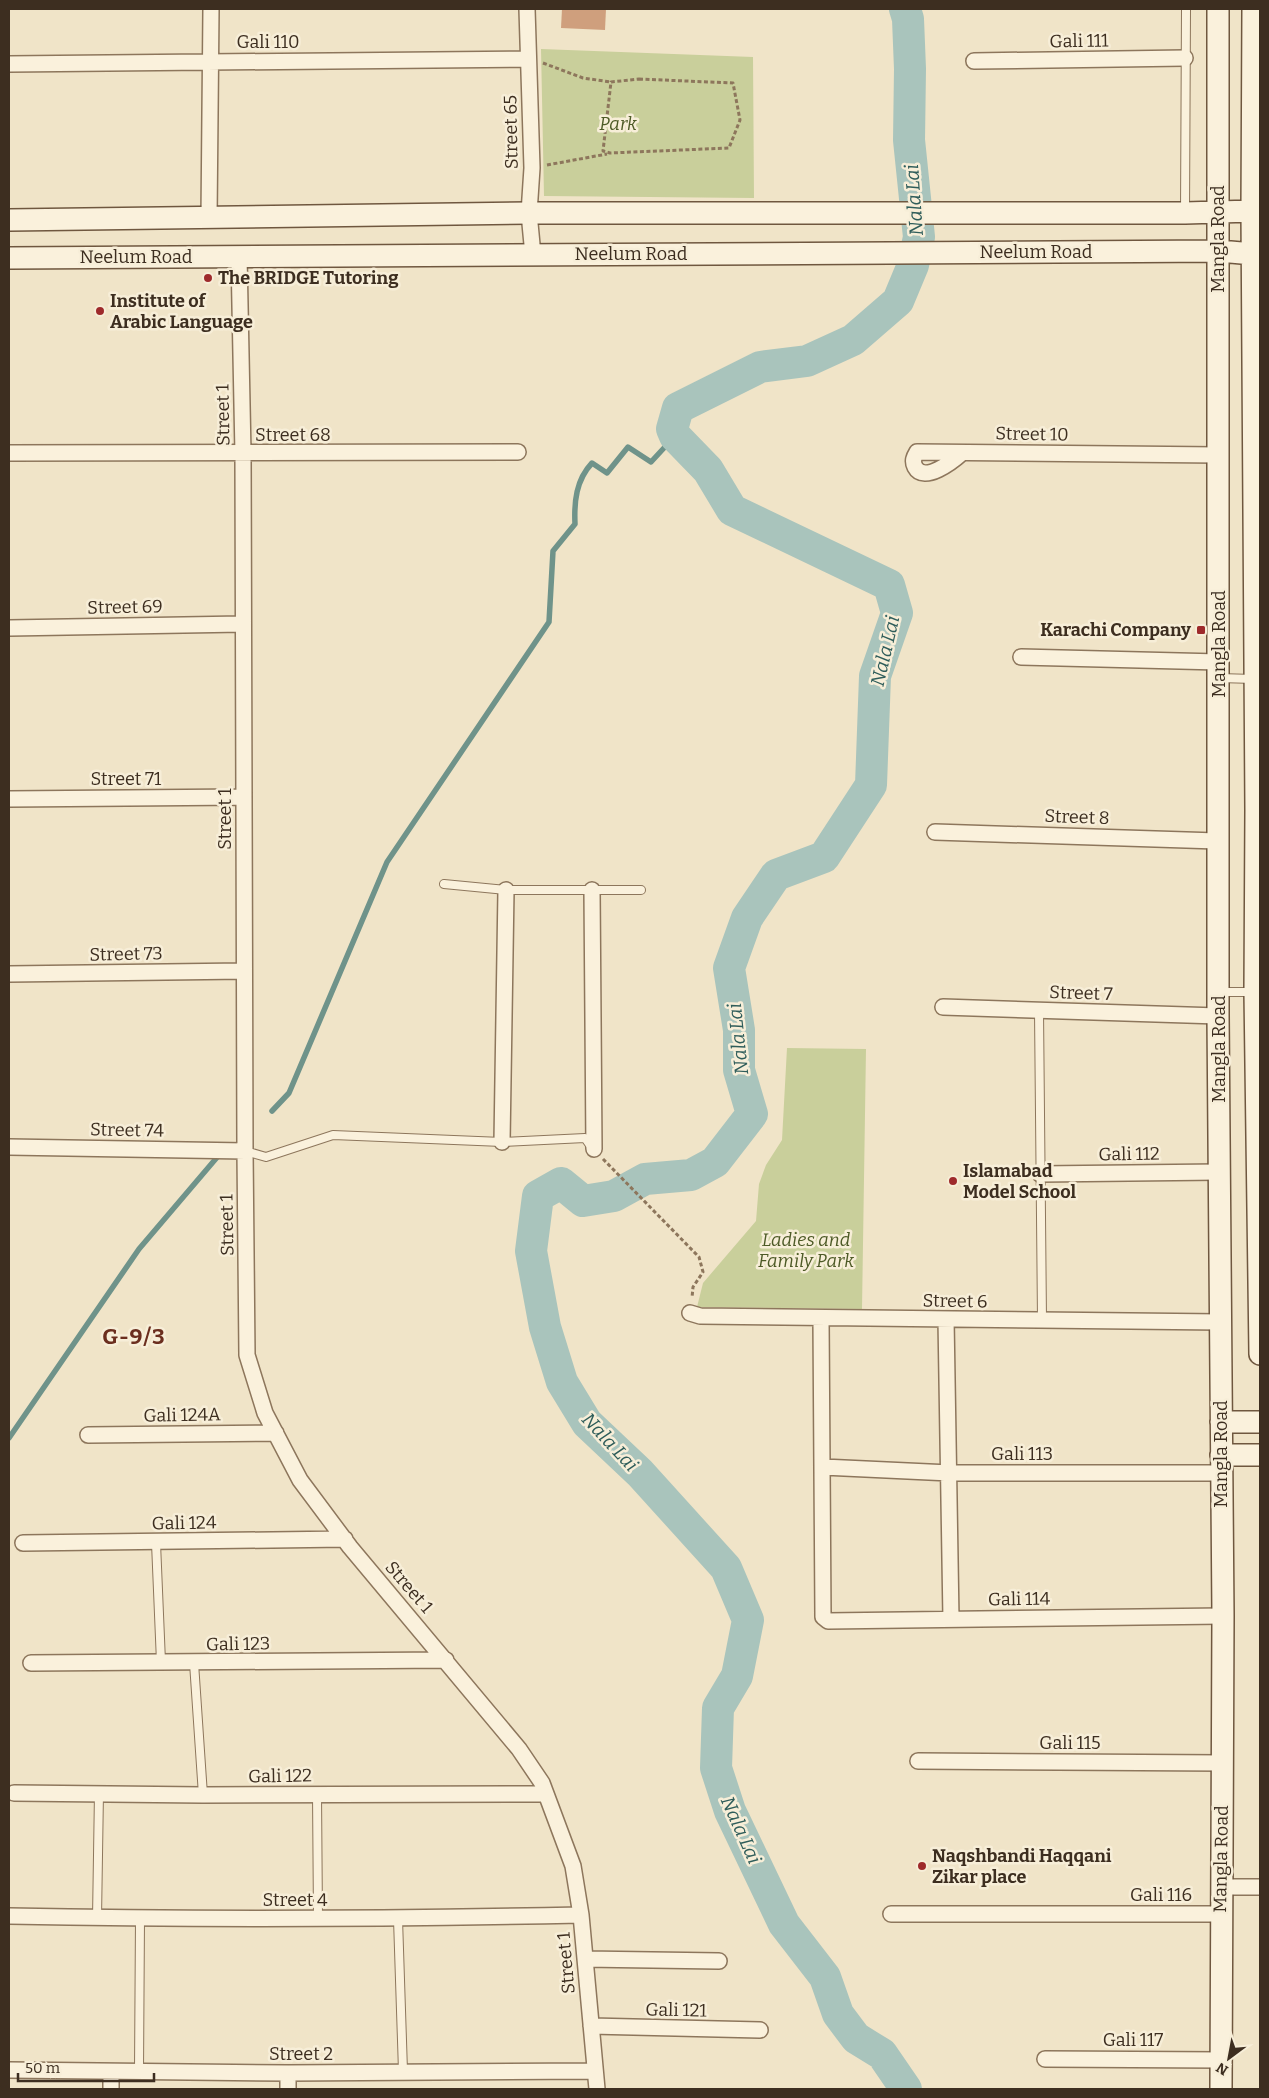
<svg xmlns="http://www.w3.org/2000/svg" width="1269" height="2098" font-family="Bitter,serif">
<style>
.green{fill:#c9cf9b}
.lines{fill:none;stroke-linecap:round;stroke-linejoin:round}
.stream{stroke:#6f938a;stroke-width:5.5}
.river{stroke:#a9c4bc;stroke-width:32}
.building{fill:#cf9f7d}
.lane-casing{stroke:#8d765c;stroke-width:10}
.street-casing{stroke:#8d765c;stroke-width:18}
.secondary-casing{stroke:#6f573f;stroke-width:24}
.path{stroke:#8d765c;stroke-width:3;stroke-dasharray:4 2.5;stroke-linecap:butt}
.lane{stroke:#faf1dc;stroke-width:8}
.street{stroke:#faf1dc;stroke-width:15}
.secondary{stroke:#faf1dc;stroke-width:21}
.poi-dot{fill:#9e2a2b;stroke:#f7eed8;stroke-width:2}
.labels{text-anchor:middle;dominant-baseline:central;stroke-width:5;stroke-linejoin:round;paint-order:stroke}
.street-label{font-size:18px;fill:#3d2e20;stroke:#f7eed8}
.park-label{font-size:18px;font-style:italic;fill:#4d5a26;stroke:#f7eed8}
.poi-label{font-size:18px;font-weight:bold;fill:#3d2e20;stroke:#f7eed8;text-anchor:start}
.water-label{font-size:19px;font-style:italic;fill:#2f5d5a;stroke:#f7eed8}
.district-label{font-size:22px;font-weight:bold;letter-spacing:1px;fill:#6b2e1e;stroke:#f7eed8}
</style>
<rect width="100%" height="100%" fill="#f0e4c8"/>
<!-- green -->
<path class="green" d="M541 49 753 57 754 198 544 196Z
M787 1048 866 1049 862 1309 697 1307 703 1283 756 1221 759 1184 766 1165 782 1140Z"/>
<g class="lines">
<!-- stream -->
<path class="stream" d="M272 1111 289 1093 387 862 549 622 553 551 575 524C574 502 576 480 592 463L607 473 628 447 651 462 675 436
M9 1438 139 1249 219 1155"/>
<!-- river -->
<path class="river" d="M905 9 908 19 910 69 909 140 919 237 913 265 898 301 853 340 807 361 760 367 678 408 672 429 675 436 708 470 732 510 889 585 897 613 875 676 871 785 824 857 776 875 747 918 729 968 739 1030V1070L752 1114 715 1162 691 1175 645 1179 614 1196 583 1201 561 1183 538 1196 531 1251 545 1327 562 1382 587 1423 640 1473 726 1568 748 1620 737 1676 718 1708 716 1768 730 1811 784 1924 825 1977 838 2014 856 2038 882 2054 906 2089"/>
</g>
<!-- building -->
<path class="building" d="M562 9H606L605 30 561 28Z"/>
<g class="lines">
<!-- lane casing -->
<g class="lane-casing">
<path id="lane" d="M1185 212 1186 9
M1219 678 1254 679
M444 884 506 890H641
M1221 992H1254
M1039 1011 1042 1320
M245 1151 266 1157 333 1135 502 1142 585 1138 592 1148
M156 1543 161 1662
M194 1663 203 1795
M317 1794 318 1919
M97 1918 99 1792
M398 1919 403 2071
M139 2071 140 1919"/>
</g>
<!-- street casing -->
<g class="street-casing">
<path id="street" d="M527 9 532 168 529 213 533 255
M974 61 1185 58
M9 64 528 59
M209 218 211 9
M239 256 243 454 245 1151 247 1355 265 1413 300 1480 350 1547 519 1749 542 1783 573 1866 581 1915 597 2089
M9 453 518 452
M962 453C953 461 924 484 915 467 912 461 914 457 917 452L1218 455
M9 628 242 624
M1021 657 1219 662
M9 799 244 797
M935 832 1217 841
M592 890 594 1149
M9 974 244 971
M943 1007 1218 1016
M502 1142 506 890
M9 1147 245 1151
M1040 1174 1219 1172
M690 1313 700 1316 1220 1322
M821 1319 823 1617 828 1621 1223 1616
M946 1319 951 1619
M88 1435 276 1433
M823 1467 950 1473H1221
M23 1543 345 1539
M31 1663 446 1660
M918 1761 1223 1763
M14 1793 203 1795 545 1794
M1222 1887H1260
M891 1914H1220
M9 1916C200 1920 390 1919 581 1915
M585 1959 719 1961
M591 2026 760 2030
M1045 2059 1221 2060
M9 2070 288 2073 594 2071
M288 2073V2089
M111 2089V2072"/>
</g>
<!-- secondary casing -->
<g class="secondary-casing">
<path id="secondary" d="M1218 9V1016L1223 1616 1221 2089
M1253 9 1252 211 1256 810 1255 992 1260 1354
M9 220 529 213H1185L1252 211
M9 258 1219 251 1253 254
M1221 1422H1260
M1221 1455H1260"/>
</g>
<!-- path -->
<path class="path" d="M543 63 583 78 611 82
M639 79 733 83 740 120 729 148 610 153 603 151 611 82Z
M547 165 607 154
M603 1159 699 1257 703 1272 693 1287 692 1298"/>
<!-- lane -->
<use href="#lane" class="lane"/>
<!-- street -->
<use href="#street" class="street"/>
<!-- secondary -->
<use href="#secondary" class="secondary"/>
</g>
<!-- markers -->
<g class="poi-dot">
<circle cx="208" cy="278" r="5"/>
<circle cx="100" cy="311" r="5"/>
<rect x="1196" y="625" width="10" height="10" rx="2.5"/>
<circle cx="953" cy="1181" r="5"/>
<circle cx="922" cy="1866" r="5"/>
</g>
<g class="labels">
<!-- street labels -->
<g class="street-label">
<text transform="translate(1079 41) rotate(-1)">Gali 111</text>
<text x="268" y="42">Gali 110</text>
<text transform="translate(511 132) rotate(-91)">Street 65</text>
<text transform="translate(1218 239) rotate(-90)">Mangla Road</text>
<text x="1036" y="252">Neelum Road</text>
<text x="631" y="254">Neelum Road</text>
<text x="136" y="257">Neelum Road</text>
<text transform="translate(223 415) rotate(-91)">Street 1</text>
<text transform="translate(1032 434) rotate(1)">Street 10</text>
<text x="293" y="435">Street 68</text>
<text transform="translate(125 607) rotate(-1)">Street 69</text>
<text transform="translate(1219 644) rotate(-90)">Mangla Road</text>
<text x="126" y="779">Street 71</text>
<text transform="translate(1077 817) rotate(2)">Street 8</text>
<text transform="translate(225 819) rotate(-90)">Street 1</text>
<text transform="translate(126 954) rotate(-1)">Street 73</text>
<text transform="translate(1081 993) rotate(2)">Street 7</text>
<text transform="translate(1219 1049) rotate(-90)">Mangla Road</text>
<text transform="translate(127 1130) rotate(1)">Street 74</text>
<text transform="translate(1129 1154) rotate(-1)">Gali 112</text>
<text transform="translate(227 1225) rotate(-91)">Street 1</text>
<text transform="translate(955 1301) rotate(1)">Street 6</text>
<text transform="translate(182 1415) rotate(-1)">Gali 124A</text>
<text x="1022" y="1454">Gali 113</text>
<text transform="translate(1221 1454) rotate(-90)">Mangla Road</text>
<text transform="translate(184 1523) rotate(-1)">Gali 124</text>
<text transform="translate(409 1587) rotate(49)">Street 1</text>
<text transform="translate(1019 1599) rotate(-1)">Gali 114</text>
<text transform="translate(238 1644) rotate(-1)">Gali 123</text>
<text x="1070" y="1743">Gali 115</text>
<text transform="translate(280 1776) rotate(-1)">Gali 122</text>
<text transform="translate(1221 1859) rotate(-89)">Mangla Road</text>
<text x="1161" y="1895">Gali 116</text>
<text x="295" y="1900">Street 4</text>
<text transform="translate(566 1963) rotate(-95)">Street 1</text>
<text transform="translate(676 2010) rotate(1)">Gali 121</text>
<text x="1133" y="2040">Gali 117</text>
<text x="301" y="2054">Street 2</text>
</g>
<!-- park labels -->
<g class="park-label">
<text x="618" y="124">Park</text>
<text x="806" y="1240">Ladies and<tspan x="806" dy="21">Family Park</tspan></text>
</g>
<!-- poi labels -->
<g class="poi-label">
<text x="218" y="278">The BRIDGE Tutoring</text>
<text x="110" y="301">Institute of<tspan x="110" dy="21">Arabic Language</tspan></text>
<text x="1191" y="630" text-anchor="end">Karachi Company</text>
<text x="963" y="1171">Islamabad<tspan x="963" dy="21">Model School</tspan></text>
<text x="932" y="1856">Naqshbandi Haqqani<tspan x="932" dy="21">Zikar place</tspan></text>
</g>
<!-- water labels -->
<g class="water-label">
<text transform="translate(914 200) rotate(-94)">Nala Lai</text>
<text transform="translate(885 651) rotate(-77)">Nala Lai</text>
<text transform="translate(738 1039) rotate(-96)">Nala Lai</text>
<text transform="translate(610 1442) rotate(47)">Nala Lai</text>
<text transform="translate(741 1830) rotate(66)">Nala Lai</text>
</g>
<!-- district labels -->
<g class="district-label">
<text x="134" y="1336">G-9/3</text>
</g>
</g>
<!-- border -->
<rect width="1269" height="2098" fill="none" stroke="#3d2e20" stroke-width="20"/>
<!-- north arrow -->
<g transform="translate(1229 2058) rotate(212)" stroke="#f7eed8" stroke-width="4" paint-order="stroke">
<path d="M0-4L9 19L0 12L-9 19Z" fill="#3d2e20"/>
<text y="-8" font-size="14" font-weight="bold" text-anchor="middle" fill="#3d2e20">N</text>
</g>
<!-- scale -->
<path d="M18 2073v8h136v-8" fill="none" stroke="#3d2e20" stroke-width="2.5"/>
<text x="25" y="2073" font-size="15" fill="#3d2e20" stroke="#f7eed8" stroke-width="4" paint-order="stroke">50 m</text>
</svg>
